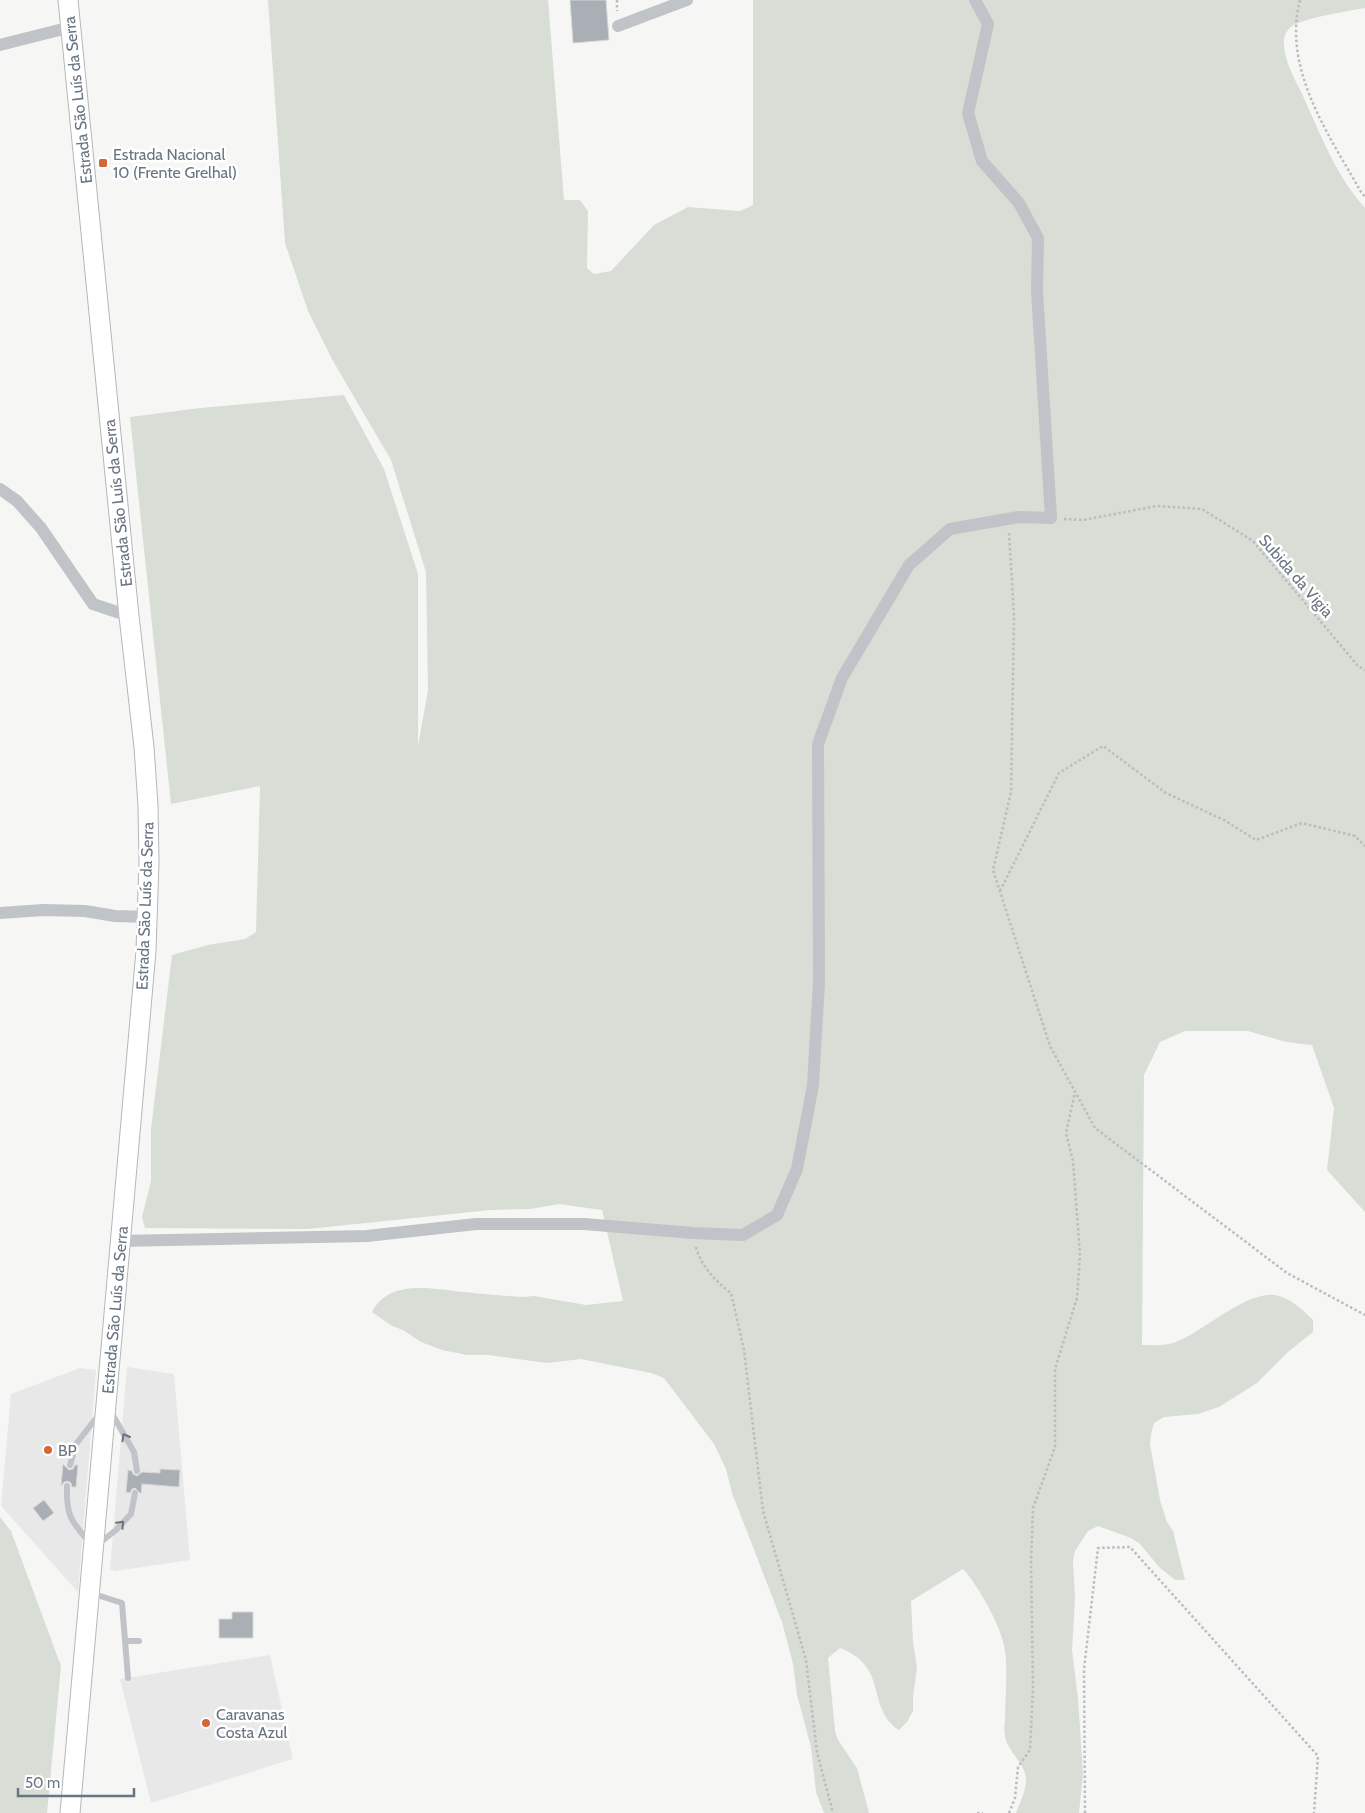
<svg xmlns="http://www.w3.org/2000/svg" width="1365" height="1813" font-family="Cabin,sans-serif">
<style>
.built{fill:#e7e8e7}
.green{fill:#d8ddd5}
.building{fill:#a9afb5;stroke:#d8d8d6}
.lines{fill:none;stroke-linecap:round;stroke-linejoin:round}
.primary-casing{stroke:#b4b7bb;stroke-width:21}
.path{stroke:#babcbf;stroke-width:2.5;stroke-dasharray:2.5 2.5;stroke-linecap:butt}
.service{stroke:#c0c3c7;stroke-width:6}
.minor{stroke:#c0c3c7;stroke-width:12}
.primary{stroke:#fff;stroke-width:19}
.oneway{stroke:#687582}
.poi-dot{fill:#d36738;stroke:#fff;stroke-width:2}
.labels{text-anchor:middle;dominant-baseline:central;stroke-width:5;stroke-linejoin:round;paint-order:stroke}
.street-label{font-size:16px;fill:#687582;stroke:#fff}
.poi-label{font-size:16px;fill:#687582;stroke:#fff;text-anchor:start}
</style>
<rect width="100%" height="100%" fill="#f6f7f4"/>
<!-- built -->
<path class="built" d="M127 1367 174 1374 190 1560 115 1571 110 1569Z
M80 1368 96 1370 78 1592 1 1506 11 1394Z
M270 1655 293 1759 151 1803 120 1679Z"/>
<!-- green -->
<path class="green" d="M268 0H548L564 200H580L588 211 587 268 594 274 611 271 654 225 688 207 740 211 753 205V0H1365V8C1350 11 1301 18 1291 27 1286 31 1283 38 1284 44 1284 61 1295 79 1302 94 1320 133 1336 176 1365 208V1212L1327 1170 1334 1108 1312 1045 1286 1042 1248 1031H1185L1160 1042 1144 1075 1142 1345C1152 1345 1164 1346 1173 1343 1202 1334 1249 1287 1279 1296 1293 1300 1304 1311 1313 1320V1332L1289 1351 1257 1383 1219 1407 1198 1414 1164 1417 1154 1423 1151 1434 1150 1444 1160 1500 1167 1522 1173 1531 1185 1580H1175L1159 1567 1140 1544 1131 1538 1098 1526 1088 1531 1075 1551 1073 1561 1075 1599 1072 1650 1078 1698 1083 1774 1079 1813H1016C1020 1802 1026 1791 1026 1779 1024 1757 1000 1751 1005 1721 1005 1698 1008 1673 1005 1651 1003 1629 978 1585 963 1569L911 1601 913 1642 917 1668 913 1697V1711L907 1722 899 1730C865 1708 890 1667 840 1648L828 1658 835 1731 838 1740 857 1768 869 1813H824L816 1792 811 1747 797 1695 793 1664 782 1622 732 1493 726 1469 714 1444 664 1378 651 1373 581 1359 547 1363 488 1355H467L442 1350 421 1342 403 1330 392 1326 372 1312C389 1278 434 1289 464 1292 484 1294 503 1296 523 1297L534 1296 586 1305 623 1301 602 1210 559 1204 530 1209 491 1210 308 1229 145 1228 142 1217 151 1181V1129L172 955 208 945 245 939 256 932 260 786 171 804 130 417 200 408 344 395 384 469 418 574V746L428 690 426 572 391 460 333 361 308 311 285 243Z
M0 1517 11 1531 61 1666 47 1813H0Z"/>
<!-- building -->
<path class="building" d="M570 0H606L609 40 573 43Z
M63 1464 69 1470 73 1469 75 1465H78L76 1487H72L71 1483 68 1481 64 1482 61 1486Z
M160 1469 180 1470 179 1487 142 1484 141 1494 135 1488 132 1489 130 1493 126 1492 128 1470 132 1471 133 1474 137 1476 142 1472 160 1473Z
M44 1500 54 1513 43 1521 33 1508Z
M232 1612H253V1638H219V1619H232Z"/>
<g class="lines">
<!-- primary casing -->
<g class="primary-casing">
<path id="primary" d="M68 0 129 616 144 747 148 806 149 862 146 951 70 1813"/>
</g>
<!-- path -->
<path class="path" d="M617 0V11
M1300 0C1282 69 1329 135 1361 192L1365 197
M1064 519 1083 520 1157 506 1202 509 1253 541 1358 666 1365 670
M1009 533 1014 616 1011 792 993 870 1050 1046 1095 1128 1287 1273 1365 1315
M1000 891 1059 773 1103 746 1166 793 1224 820 1256 840 1302 823 1355 836 1365 846
M696 1247C701 1266 715 1281 731 1293L744 1350 763 1511 806 1660 817 1752 833 1813
M977 1813H983
M1009 1813 1015 1798 1018 1767 1030 1750 1033 1688 1031 1562 1033 1508 1055 1447V1369L1077 1298 1080 1255 1073 1161 1066 1133 1075 1092
M1085 1813 1084 1669 1098 1548 1130 1547 1318 1756 1314 1813"/>
<!-- service -->
<path class="service" d="M111 1412 134 1452 137 1471
M70 1465 76 1444 101 1412
M67 1486C66 1516 71 1521 90 1543
M97 1545 116 1530 131 1514 135 1493
M91 1593 122 1603 128 1678
M125 1641H139"/>
<!-- minor -->
<path class="minor" d="M618 26 687 0
M0 45 71 27
M0 489 17 501 41 528 93 604 129 616
M0 913 43 910 85 911 115 916 148 917
M120 1241 367 1236 476 1224H584L693 1233 743 1235 777 1215 797 1169 813 1085 819 982 818 744 842 678 909 565 950 529 1019 517 1051 518 1037 291 1038 238 1019 203 982 161 968 113 988 24 975 0"/>
<!-- primary -->
<use href="#primary" class="primary"/>
</g>
<!-- one-way arrows -->
<defs><path id="oneway-chevron" d="M-2-3.5L2.5 0L-2 3.5" fill="none" stroke-width="1.6" stroke-linecap="round" stroke-linejoin="round" transform="scale(1.25)"/></defs>
<g class="oneway">
<use href="#oneway-chevron" transform="translate(125 1437) rotate(-120)"/>
<use href="#oneway-chevron" transform="translate(121 1524) rotate(-47)"/>
</g>
<!-- markers -->
<g class="poi-dot">
<rect x="98" y="158" width="10" height="10" rx="2.5"/>
<circle cx="48" cy="1450" r="5"/>
<circle cx="206" cy="1723" r="5"/>
</g>
<g class="labels">
<!-- street labels -->
<g class="street-label">
<text transform="translate(78 100) rotate(-96)">Estrada São Luís da Serra</text>
<text transform="translate(118 503) rotate(-96)">Estrada São Luís da Serra</text>
<text transform="translate(1296 576) rotate(49)">Subida da Vigia</text>
<text transform="translate(145 906) rotate(-88)">Estrada São Luís da Serra</text>
<text transform="translate(115 1310) rotate(-85)">Estrada São Luís da Serra</text>
</g>
<!-- poi labels -->
<g class="poi-label">
<text x="113" y="154">Estrada Nacional<tspan x="113" dy="18">10 (Frente Grelhal)</tspan></text>
<text x="58" y="1450">BP</text>
<text x="216" y="1714">Caravanas<tspan x="216" dy="18">Costa Azul</tspan></text>
</g>
</g>
<!-- scale -->
<path d="M18 1788v8h116v-8" fill="none" stroke="#687582" stroke-width="2.5"/>
<text x="25" y="1788" font-size="15" fill="#687582" stroke="#ffffff" stroke-width="4" paint-order="stroke">50 m</text>
</svg>
